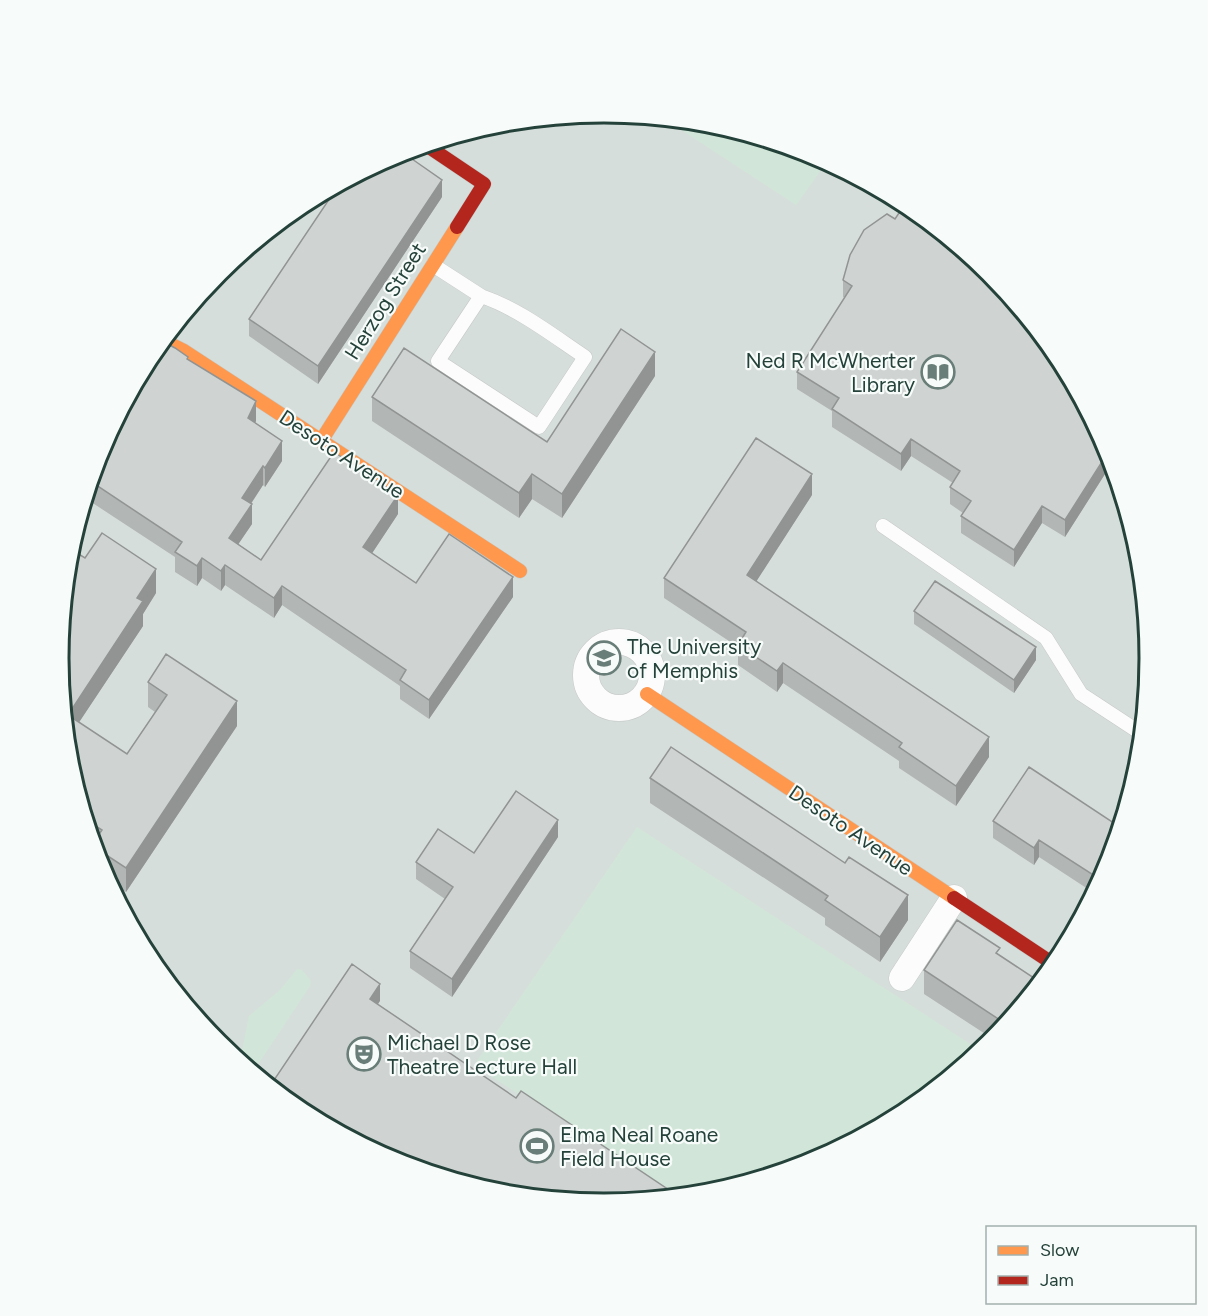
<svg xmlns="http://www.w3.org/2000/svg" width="1208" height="1316" font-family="Figtree,sans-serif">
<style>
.built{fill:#d6dedb}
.green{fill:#d1e6d8}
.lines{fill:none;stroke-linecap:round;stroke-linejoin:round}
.lane-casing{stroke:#c5cac8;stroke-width:15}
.street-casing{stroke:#c5cac8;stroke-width:27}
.slow-casing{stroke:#c3cbc8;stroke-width:15}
.jam-casing{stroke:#c3cbc8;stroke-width:15}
.lane{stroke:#fcfcfc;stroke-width:14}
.street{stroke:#fcfcfc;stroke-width:26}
.slow{stroke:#ff974d;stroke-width:14}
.jam{stroke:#b3261e;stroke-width:14}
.wall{fill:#b2b6b5}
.shaded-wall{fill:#919493}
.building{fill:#cfd4d2;stroke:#919493;stroke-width:1.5}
.labels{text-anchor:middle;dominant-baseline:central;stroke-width:4.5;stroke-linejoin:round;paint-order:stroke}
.street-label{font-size:21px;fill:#24423a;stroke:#f7fbf9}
.poi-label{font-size:21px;fill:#24423a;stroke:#f7fbf9;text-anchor:start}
.rim{fill:none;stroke:#24423a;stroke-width:3}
</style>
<rect width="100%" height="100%" fill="#e8edeb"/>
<!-- built -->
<path class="built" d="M65 653a539 539 0 1 1 1078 0a539 539 0 1 1-1078 0Z"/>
<!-- green -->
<path class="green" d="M663 118 711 123 813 154 827 162 796 205Z
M637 827 981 1051 907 1112 812 1162 710 1193 675 1196 474 1065Z
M297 969 302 970 311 981 310 986 253 1072 240 1061 249 1016 280 990Z"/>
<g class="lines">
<!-- lane casing -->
<g class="lane-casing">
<path id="lane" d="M433 265 481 296 438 361 539 427 585 357C552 335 519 309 481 296
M883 526 1046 638 1081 694 1142 734"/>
</g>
<!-- street casing -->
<g class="street-casing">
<path id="street" d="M586 675a33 33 0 1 1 66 0a33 33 0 1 1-66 0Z
M902 978 954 898"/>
</g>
<!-- slow casing -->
<g class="slow-casing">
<path id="slow" d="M162 340 184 351 520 571
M321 441 457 227
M647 694 954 898"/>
</g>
<!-- jam casing -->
<g class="jam-casing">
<path id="jam" d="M426 145 484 184 457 227
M954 898 1055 965"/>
</g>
<!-- lane -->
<use href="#lane" class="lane"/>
<!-- street -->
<use href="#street" class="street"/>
<!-- slow -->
<use href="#slow" class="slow"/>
<!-- jam -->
<use href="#jam" class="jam"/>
</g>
<!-- wall -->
<path class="wall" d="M442 197 318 384 249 336V319Z
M843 280 1108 450 1116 475 1113 479 1105 474 1065 537 1042 523 1014 567 961 533V516L963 513 950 504V487L953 483 911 456 901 471 832 427V411L797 389V372L845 298 843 297Z
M188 360 256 421 255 423 282 461 265 487 263 485 251 504 252 524 238 544 261 560 398 514 372 553 416 583 513 597 429 719 400 699V686L282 605 274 618 225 585 221 591 202 578 197 586 175 572V557L85 498 100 449Z
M655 376 562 518 532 499 519 518 372 421V397L547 442Z
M812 495 756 581 989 757 956 806 899 768V761L783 683 777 692 738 665V647L664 598V578Z
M85 558 156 593 143 614V626L79 722 127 754 155 712 148 707V682L237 726 126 892 107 880 100 866 69 764Z
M914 611 1036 660 1014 693 914 624Z
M650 778 845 863 908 920 880 962 825 925V918L650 803Z
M993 821 1108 867 1094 893 1039 857 1034 865 993 838Z
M558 837 452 997 410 968V951L445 899 416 879V862L474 853Z
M1000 955 1040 982 993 1039 924 994V970Z"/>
<!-- shaded-wall -->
<path class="shaded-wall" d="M442 180V197L318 384V366Z
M655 352V376L562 518V494Z
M256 401V421L248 437V418Z
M911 439V456L901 471V454Z
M282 441V461L265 487V468Z
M1105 457V474L1065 537V520Z
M263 466V485L242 517V498Z
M1113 467 1116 475 1113 479Z
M532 474V499L519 518V493Z
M812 474V495L747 596V575Z
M398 495V514L363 567V547Z
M252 504V524L229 558V538Z
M1042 506V523L1014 567V550Z
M202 558V578L197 586V566Z
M225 565V585L221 591V571Z
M156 569V593L143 614V626L68 739V715L137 598Z
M513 577V597L429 719V700Z
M282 586V605L274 618V598Z
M1036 647V660L1014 693V680Z
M783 663V683L777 692V671Z
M237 701V726L126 892V868Z
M989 737V757L956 806V786Z
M558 820V837L452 997V979Z
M1039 840V857L1034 865V848Z
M908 895V920L880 962V937Z
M380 984V1001L370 1016V999Z"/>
<!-- building -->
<path class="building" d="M402 152 442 180 318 366 249 319 340 183 396 154Z
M905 204 990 273 1058 355 1108 450 1112 461 1105 457 1065 520 1042 506 1014 550 961 516 971 501 950 487 960 471 911 439 901 454 832 409 839 398 797 372 852 286 843 280 850 255 864 230 887 214 895 219Z
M621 329 655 352 562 494 532 474 519 493 372 397 404 348 547 442Z
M162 341 175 348 188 357 187 359 256 401 248 418 282 441 265 468 263 466 242 498 252 504 229 538 261 560 334 452 398 495 363 547 416 583 449 534 513 577 429 700 400 680 406 670 282 586 274 598 225 565 221 571 202 558 197 566 175 552 182 542 90 481 100 449 151 355Z
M756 438 812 474 747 575 989 737 956 786 899 747 902 743 783 663 777 671 738 645 746 632 664 578Z
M102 533 156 569 137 598 143 601 68 715 127 754 167 695 148 682 166 654 237 701 126 868 94 847 93 843 102 830 86 820 69 764 58 658 67 567 77 553 85 558Z
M935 581 1036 647 1014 680 914 611Z
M671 747 845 863 849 857 908 895 880 937 825 900 828 896 650 778Z
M1029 767 1120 827 1108 867 1101 880 1039 840 1034 848 993 821Z
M516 791 558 820 452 979 410 951 453 887 416 862 438 829 474 853Z
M957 920 1000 948 996 953 1040 982 1006 1024 924 970Z
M352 964 380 984 370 999 516 1098 521 1091 678 1196 604 1203 497 1193 395 1162 301 1111 270 1086Z"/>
<!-- icons -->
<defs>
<g id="library-ring" transform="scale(1.725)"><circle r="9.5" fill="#f7fbf9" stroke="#697e78" stroke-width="1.5"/><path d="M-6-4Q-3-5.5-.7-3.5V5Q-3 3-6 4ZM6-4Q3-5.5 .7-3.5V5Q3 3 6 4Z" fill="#697e78"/></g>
<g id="university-ring" transform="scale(1.725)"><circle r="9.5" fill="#f7fbf9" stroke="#697e78" stroke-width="1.5"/><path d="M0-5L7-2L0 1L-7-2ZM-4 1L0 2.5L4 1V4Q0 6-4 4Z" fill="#697e78"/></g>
<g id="theatre-ring" transform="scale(1.725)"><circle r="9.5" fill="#f7fbf9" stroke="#697e78" stroke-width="1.5"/><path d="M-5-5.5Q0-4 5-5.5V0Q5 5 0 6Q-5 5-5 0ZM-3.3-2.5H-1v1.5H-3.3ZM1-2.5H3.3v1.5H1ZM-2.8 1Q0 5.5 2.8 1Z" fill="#697e78"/></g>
<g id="stadium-ring" transform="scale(1.725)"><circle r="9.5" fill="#f7fbf9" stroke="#697e78" stroke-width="1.5"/><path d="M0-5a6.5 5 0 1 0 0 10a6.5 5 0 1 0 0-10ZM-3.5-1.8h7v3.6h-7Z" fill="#697e78"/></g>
</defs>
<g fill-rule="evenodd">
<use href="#library-ring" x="938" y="372"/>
<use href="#university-ring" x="604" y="658"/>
<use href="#theatre-ring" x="364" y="1054"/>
<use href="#stadium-ring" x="537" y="1146"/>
</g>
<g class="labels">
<!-- street labels -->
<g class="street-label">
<text transform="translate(385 301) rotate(-58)">Herzog Street</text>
<text transform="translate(342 454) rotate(33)">Desoto Avenue</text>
<text transform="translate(851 830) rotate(34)">Desoto Avenue</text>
</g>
<!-- poi labels -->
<g class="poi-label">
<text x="915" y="360" text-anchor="end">Ned R McWherter<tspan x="915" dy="24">Library</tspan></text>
<text x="627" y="646">The University<tspan x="627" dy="24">of Memphis</tspan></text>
<text x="387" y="1042">Michael D Rose<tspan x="387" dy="24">Theatre Lecture Hall</tspan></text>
<text x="560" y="1134">Elma Neal Roane<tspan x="560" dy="24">Field House</tspan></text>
</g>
</g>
<!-- crop -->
<path d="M0 0H1208V1316H0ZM69 658a535 535 0 1 1 1070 0a535 535 0 1 1-1070 0Z" fill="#f7fbf9" fill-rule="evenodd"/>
<path class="rim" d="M69 658a535 535 0 1 1 1070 0a535 535 0 1 1-1070 0Z"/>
<!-- legend -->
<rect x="986" y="1226" width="210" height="78" fill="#f7fbf9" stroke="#a3b1ad" stroke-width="1.5"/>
<rect x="998" y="1246" width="30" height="9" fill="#ff974d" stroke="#a3b1ad" stroke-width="1.5"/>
<text x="1040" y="1256" font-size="18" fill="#24423a">Slow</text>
<rect x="998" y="1276" width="30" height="9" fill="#b3261e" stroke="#a3b1ad" stroke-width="1.5"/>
<text x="1040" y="1286" font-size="18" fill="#24423a">Jam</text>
</svg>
